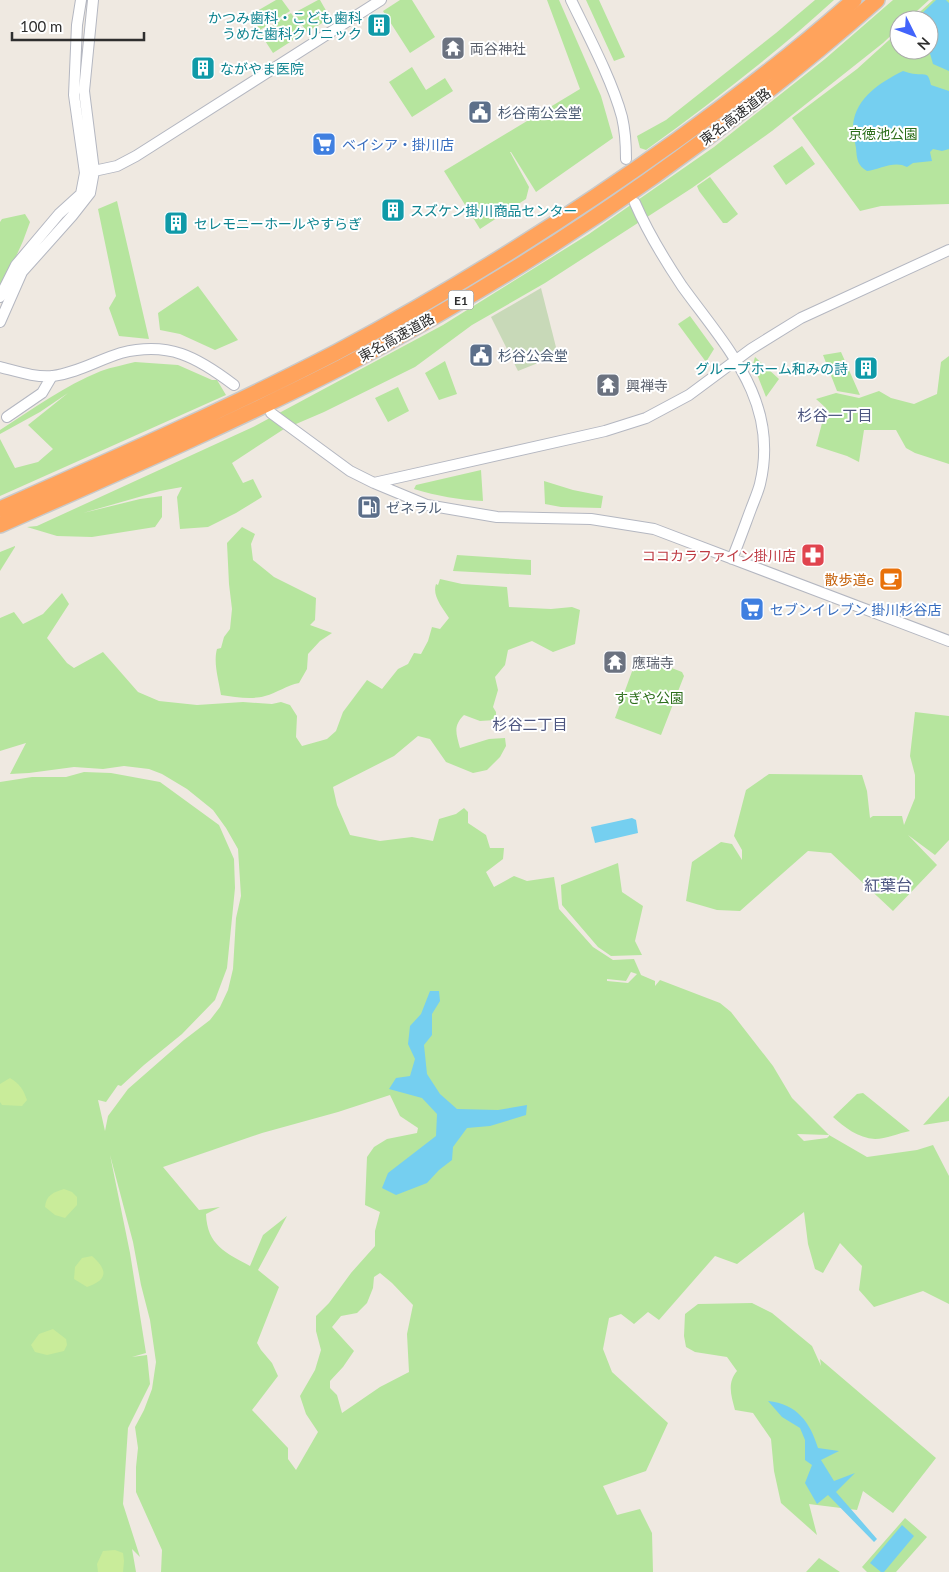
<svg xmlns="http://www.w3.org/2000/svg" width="949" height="1572" font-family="Lato,'Noto Sans JP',sans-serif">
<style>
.green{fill:#b6e59e;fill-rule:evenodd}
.cemetery{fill:#c8d9b8}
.pitch{fill:#c9ec9a}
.water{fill:#75cff0}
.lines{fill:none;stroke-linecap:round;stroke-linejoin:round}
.tertiary-casing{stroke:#b4b7c1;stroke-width:12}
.motorway-casing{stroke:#c9c9c9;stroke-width:18}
.tertiary{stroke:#fff;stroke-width:10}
.motorway{stroke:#ffa35c;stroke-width:15}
.labels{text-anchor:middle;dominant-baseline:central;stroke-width:4;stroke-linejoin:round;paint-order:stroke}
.shield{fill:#fff;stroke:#6d6d6d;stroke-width:1}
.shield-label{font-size:12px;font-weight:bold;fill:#2e2e2e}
.culture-label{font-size:14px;fill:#0d838f;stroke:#fff;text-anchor:start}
.worship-label{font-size:14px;fill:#5b616d;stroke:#fff;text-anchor:start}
.service-label{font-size:14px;fill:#4e5e75;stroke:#fff;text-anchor:start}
.street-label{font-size:14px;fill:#2e2e2e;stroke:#fff}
.park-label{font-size:14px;fill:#2c6e1b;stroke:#fff}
.shop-label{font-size:14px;fill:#366cbe;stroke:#fff;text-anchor:start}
.health-label{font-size:14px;fill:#be3a42;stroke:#fff;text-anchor:end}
.food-label{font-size:14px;fill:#c56008;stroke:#fff;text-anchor:end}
.neighbourhood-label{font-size:15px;fill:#4d5680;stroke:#fff}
.quarter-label{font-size:16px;fill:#4d5680;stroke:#fff}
</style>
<rect width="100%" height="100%" fill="#efe9e1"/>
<!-- green -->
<path class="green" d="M276 0H282L290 11 260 30 250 15Z
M318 0H320L328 14 324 22 307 32 294 13Z
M400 0H412L435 37 410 53 383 11Z
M547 0H559L601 96 613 138 536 192 511 152H510L529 187 526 199 480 229 444 171 580 89Z
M586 0H599L625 57 614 61Z
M815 0H834C775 54 711 103 646 150L640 148 637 136 666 120 776 33Z
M893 0H929L907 20H899V28L883 43 772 131 692 188 545 283 472 325 415 367 324 412 289 427 281 428 284 429 232 463 243 483 253 479 262 497 236 513 208 527 180 529 177 497 182 487 160 491 83 513 140 499 162 496V517L155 527 92 537 57 536 27 527 37 526 253 427 443 325 589 234 714 147 825 59Z
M933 0H949V204L881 206 860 211 792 118 857 69 899 31V50H929V20H911Z
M291 13 304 33 273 53 260 33Z
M412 67 426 90 445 78 453 91 412 117 389 82Z
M802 146 815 164 786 185 773 166Z
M710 177 738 214 727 223H723L699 191 697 186Z
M117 201 149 339 119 336 109 308 116 296 98 209Z
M25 214 30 222 23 241 0 292V222L2 219Z
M198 286 238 340 215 350 180 334 160 330 158 313Z
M690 316 714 349 706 362 678 324Z
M841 352 860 395 837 391 823 355Z
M949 356V464L915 453 906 448 896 430H864L859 462 847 456 816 446 826 408 816 399 836 393 859 398 879 391 891 398 914 404 937 394 941 362Z
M755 357 779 379 766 397 753 364Z
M445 361 457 394 439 400 425 373Z
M135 362 178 365 212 380H217L226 395 0 496V439L15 468 38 462 53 449 28 425 68 393 40 412 0 434V430C33 409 64 386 101 371 112 367 124 365 135 362Z
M398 387 409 411 388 422 375 398Z
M481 470 483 501C459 500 437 496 414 489L416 485Z
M544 481 573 490 603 496 601 508 561 507 545 504Z
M242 527 255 534 251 544 253 560 274 577 316 598 315 620 310 625 332 633 320 641 308 654 307 669 299 683C287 685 277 693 265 696 252 700 235 697 221 695 219 681 213 663 217 649L221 648 224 637 230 629 232 609 229 584 227 543Z
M15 546V547L0 571V552Z
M457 555 531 560V575L453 571Z
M440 579 462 584 507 587 509 607 551 609 572 607 580 610 575 644 553 652 532 641 508 650 505 665 495 677 498 690 493 707 496 712V720L480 721 464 715C453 726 456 733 460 748L489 739 505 738 506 746 500 757 487 770 473 773 446 762 430 739 418 736 394 756 333 787 337 805 350 835 380 841 412 837 433 841 439 819 456 814 464 808 468 812V823L486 835 490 848H504L503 859 486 872 494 887 514 876 527 881 554 877 559 909 593 947 613 960 634 959 641 975 655 981V986L660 980 720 1003 731 1012 773 1066 792 1098 829 1135 867 1157 917 1150 933 1145 949 1176V1304L923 1291 874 1307 859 1290 862 1266 840 1243 823 1273 815 1269 808 1244 804 1212 737 1264 715 1256 659 1320 648 1312 634 1324 621 1314 609 1318 603 1349 612 1372 668 1423 646 1471 603 1486 617 1515 640 1509 652 1533 653 1572H161L162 1550 136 1492V1467L138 1448 135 1427 144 1410 152 1389 156 1362 150 1320 141 1285 133 1242 110 1155 130 1253 146 1353 132 1357 147 1355 150 1384 128 1428 123 1504 140 1557 132 1549 136 1572H0V782L32 777H66L84 772 111 773 160 782 219 825 234 859 235 888 227 968 215 1000 182 1034 144 1065 121 1086 118 1085 106 1102 98 1100 105 1131 108 1116 128 1089 184 1040 210 1020 220 1007 228 990 233 969 236 918 241 896 238 849 226 828 213 810 187 789 162 774 149 769 124 766 103 769 74 767 29 773 10 774 26 743 0 751V618L14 612 23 624 43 614 62 593 69 604 47 638 67 663 74 668 103 652 138 692 159 701 197 705 243 702 272 704 281 702 290 705 297 716 296 737 302 746 327 739 336 731 343 712 367 680 382 689 398 669 408 664 414 653 421 654 428 641 432 627 440 629 449 618C442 607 432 596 436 584L438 585ZM631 972 637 974 628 983 607 981V979L626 981ZM390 1095 400 1116 418 1128 417 1133 387 1139 374 1147 367 1157 365 1205 380 1212 375 1231V1246L351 1273 329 1303 316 1316V1331L321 1350 315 1370 300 1396 306 1414 318 1432 296 1470 288 1459V1448L252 1410 278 1376 272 1363 261 1350 257 1343 279 1287 258 1270 287 1216 263 1235 250 1266C226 1253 207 1245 206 1214L220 1207 199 1210 163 1167 262 1133 338 1112ZM797 1134 829 1135V1136L827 1138 804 1141ZM380 1273 392 1283 413 1305 407 1334 409 1372 380 1387 342 1413 337 1395 330 1388V1381L343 1367 354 1351 332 1327 341 1316 357 1313 367 1303 373 1288 374 1277Z
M638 655 682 672 684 676 661 735 615 718Z
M915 712 949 716V840L935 855 908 835 937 865 893 911 831 853 808 851 740 911 717 910 686 901 692 862 721 842 732 844 742 860V850L734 836 746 790 769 774 862 775 867 791 870 818 873 816H902L904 825 915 798V775L910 756Z
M618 863 622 892 643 906 635 941 642 955 611 956 598 947 562 905 561 885Z
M863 1093 910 1131C899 1133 886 1139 875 1139 858 1138 844 1127 833 1117L857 1094Z
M949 1096V1121L923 1125Z
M752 1303 772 1313 812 1346 821 1366 820 1359 936 1458 893 1513 863 1491 857 1510 809 1504 817 1535 781 1503 774 1471 771 1439 753 1413 735 1410C731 1395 727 1383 737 1371L727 1357 695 1352 686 1347 684 1336 685 1314 698 1304Z
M905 1518 927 1537 896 1572H867L862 1567Z
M819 1558 840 1572H806Z"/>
<!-- cemetery -->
<path class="cemetery" d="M541 288 558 355 518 371 491 317Z"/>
<!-- pitch -->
<path class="pitch" d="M10 1078C20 1084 23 1089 27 1100L22 1106 2 1105 0 1102V1084Z
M64 1189 72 1192 77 1197V1205L65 1218 55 1215 45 1207C46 1195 54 1192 64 1189Z
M92 1256C108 1270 108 1280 87 1287L74 1279 75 1267 82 1258Z
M53 1329 66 1339 67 1345 64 1351 47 1355 35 1352 31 1345 39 1334Z
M115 1550 123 1553 124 1561 123 1572H98L97 1564 103 1551Z"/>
<!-- water -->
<path class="water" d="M936 0H946L949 3V71L933 64 929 50V20H915Z
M903 71C907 72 912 74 916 74 927 75 928 72 931 85L949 91V149L942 151 933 149 930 152 932 161 913 163 907 167C895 160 880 169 867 171 857 165 857 159 856 148 855 141 852 132 853 125 856 97 881 82 903 71Z
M632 818 636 820 638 833 595 843 591 827Z
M430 991H439L440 1001 432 1014V1035L424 1045 427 1074 440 1094 457 1109 498 1110 527 1105 526 1115 490 1126 467 1128 453 1147 452 1160 439 1170 427 1183 396 1195 382 1188 388 1173 436 1136 437 1114 422 1098 389 1089 396 1078 410 1076 415 1059 408 1044 410 1026 421 1014Z
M768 1401C797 1404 810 1422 818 1448L839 1451 821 1460 834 1481 855 1473 836 1492 877 1539 874 1542 828 1495 817 1504 805 1483 812 1465 805 1460V1440L800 1428 782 1417Z
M902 1525 914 1536 884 1572H881L870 1563Z"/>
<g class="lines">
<!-- tertiary casing -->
<g class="tertiary-casing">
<path id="tertiary" d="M571 0C588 35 612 80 622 117 625 130 626 145 626 159
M94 171 117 166 136 156 381 0
M635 203C648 233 664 259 682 286 726 347 780 401 760 484 758 492 754 501 751 509 745 525 739 542 732 559
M0 297 16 265 59 214 81 194 85 173 74 95 77 25 81 0
M0 322 22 272 72 216 90 193 94 171 84 91 93 0
M0 367C16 371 36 378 53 376 77 373 98 360 121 353 169 341 197 357 234 385
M271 413 350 471 374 483 427 505 497 517 591 519 654 529 949 641
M7 417 42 393 52 376
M374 483 605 431 646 418 689 395 751 349 801 318 949 250"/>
</g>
<!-- motorway casing -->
<g class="motorway-casing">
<path id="motorway" d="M0 509C113 459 227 409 337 352 455 289 568 218 677 140 738 96 798 50 854 0
M0 525C115 474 230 424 342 367 534 267 714 143 877 0"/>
</g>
<!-- tertiary -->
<use href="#tertiary" class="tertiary"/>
<!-- motorway -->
<use href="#motorway" class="motorway"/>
</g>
<!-- icons -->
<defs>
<g id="building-square" transform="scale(1.25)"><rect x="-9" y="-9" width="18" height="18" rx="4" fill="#0f9aa8" stroke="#fff"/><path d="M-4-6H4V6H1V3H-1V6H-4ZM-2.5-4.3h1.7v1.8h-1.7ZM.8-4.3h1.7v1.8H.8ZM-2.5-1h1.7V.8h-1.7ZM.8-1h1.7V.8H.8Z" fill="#fff"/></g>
<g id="temple-square" transform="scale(1.25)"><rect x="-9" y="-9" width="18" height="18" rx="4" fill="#6b7280" stroke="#fff"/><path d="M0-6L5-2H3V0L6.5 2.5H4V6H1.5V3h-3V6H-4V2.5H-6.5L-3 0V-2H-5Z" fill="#fff"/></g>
<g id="civic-square" transform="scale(1.25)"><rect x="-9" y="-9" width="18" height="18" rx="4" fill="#5c6f8a" stroke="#fff"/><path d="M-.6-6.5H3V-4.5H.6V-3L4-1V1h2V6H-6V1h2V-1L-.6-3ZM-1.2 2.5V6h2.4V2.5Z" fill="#fff"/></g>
<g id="supermarket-square" transform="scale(1.25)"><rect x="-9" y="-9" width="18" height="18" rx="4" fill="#3f7fe0" stroke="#fff"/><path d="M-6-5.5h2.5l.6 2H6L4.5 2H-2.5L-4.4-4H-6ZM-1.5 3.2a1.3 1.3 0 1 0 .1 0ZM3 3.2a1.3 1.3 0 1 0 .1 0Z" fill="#fff"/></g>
<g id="fuel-square" transform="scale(1.25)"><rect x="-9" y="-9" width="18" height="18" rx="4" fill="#5c6f8a" stroke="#fff"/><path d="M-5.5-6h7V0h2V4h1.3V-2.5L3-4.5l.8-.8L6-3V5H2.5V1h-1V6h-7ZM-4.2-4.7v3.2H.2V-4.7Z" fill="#fff"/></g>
<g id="pharmacy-square" transform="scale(1.25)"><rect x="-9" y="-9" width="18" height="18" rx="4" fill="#e0444e" stroke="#fff"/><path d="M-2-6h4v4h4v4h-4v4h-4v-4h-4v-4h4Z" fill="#fff"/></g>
<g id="cafe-square" transform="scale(1.25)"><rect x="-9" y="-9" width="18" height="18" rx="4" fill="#e8710a" stroke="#fff"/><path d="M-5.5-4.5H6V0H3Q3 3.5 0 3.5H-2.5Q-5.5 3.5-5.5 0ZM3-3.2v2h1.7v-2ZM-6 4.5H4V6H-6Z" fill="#fff"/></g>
</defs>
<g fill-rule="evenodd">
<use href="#building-square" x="379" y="25"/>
<use href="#temple-square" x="453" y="48"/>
<use href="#building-square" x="203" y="68"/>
<use href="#civic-square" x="480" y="112"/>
<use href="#supermarket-square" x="324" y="144"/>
<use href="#building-square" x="393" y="210"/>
<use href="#building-square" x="176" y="223"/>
<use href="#civic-square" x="481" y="355"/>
<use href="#building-square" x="866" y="368"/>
<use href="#temple-square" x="608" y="385"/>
<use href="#fuel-square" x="369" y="507"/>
<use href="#pharmacy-square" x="813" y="555"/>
<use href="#cafe-square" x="891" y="579"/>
<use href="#supermarket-square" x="752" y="609"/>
<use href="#temple-square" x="615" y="662"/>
</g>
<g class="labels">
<!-- shield labels -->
<rect class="shield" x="448.5" y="290.5" width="25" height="19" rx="4"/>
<g class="shield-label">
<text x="461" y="300">E1</text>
</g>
<!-- culture labels -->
<g class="culture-label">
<text x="362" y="17" text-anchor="end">かつみ歯科・こども歯科<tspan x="362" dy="16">うめた歯科クリニック</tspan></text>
<text x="220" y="68">ながやま医院</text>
<text x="410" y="210">スズケン掛川商品センター</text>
<text x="194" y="223">セレモニーホールやすらぎ</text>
<text x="848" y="368" text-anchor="end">グループホーム和みの詩</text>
</g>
<!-- worship labels -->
<g class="worship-label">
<text x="470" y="48">両谷神社</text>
<text x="626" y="385">興禅寺</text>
<text x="632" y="662">應瑞寺</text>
</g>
<!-- service labels -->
<g class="service-label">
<text x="498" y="112">杉谷南公会堂</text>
<text x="498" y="355">杉谷公会堂</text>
<text x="386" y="507">ゼネラル</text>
</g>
<!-- street labels -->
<g class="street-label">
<text transform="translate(735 116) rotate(-37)">東名高速道路</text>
<text transform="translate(396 337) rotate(-29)">東名高速道路</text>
</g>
<!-- park labels -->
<g class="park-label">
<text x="883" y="133">京徳池公園</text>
<text x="649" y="697">すぎや公園</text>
</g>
<!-- shop labels -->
<g class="shop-label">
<text x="342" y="144">ベイシア・掛川店</text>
<text x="770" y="609">セブンイレブン 掛川杉谷店</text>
</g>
<!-- health labels -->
<g class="health-label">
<text x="796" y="555">ココカラファイン掛川店</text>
</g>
<!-- food labels -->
<g class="food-label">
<text x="874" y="579">散歩道e</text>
</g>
<!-- neighbourhood labels -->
<g class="neighbourhood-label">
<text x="835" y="415">杉谷一丁目</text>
<text x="530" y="724">杉谷二丁目</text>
</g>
<!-- quarter labels -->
<g class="quarter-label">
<text x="888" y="884">紅葉台</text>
</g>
</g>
<!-- north arrow -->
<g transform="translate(914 35) rotate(132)"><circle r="24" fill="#ffffff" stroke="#ababab"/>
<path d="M0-4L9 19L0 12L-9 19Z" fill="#4264fb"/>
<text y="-8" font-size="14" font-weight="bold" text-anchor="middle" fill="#2e2e2e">N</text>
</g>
<!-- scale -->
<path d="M12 32v8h132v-8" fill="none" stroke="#2e2e2e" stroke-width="2.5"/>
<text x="20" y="32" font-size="15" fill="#2e2e2e" stroke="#ffffff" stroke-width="4" paint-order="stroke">100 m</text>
</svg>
